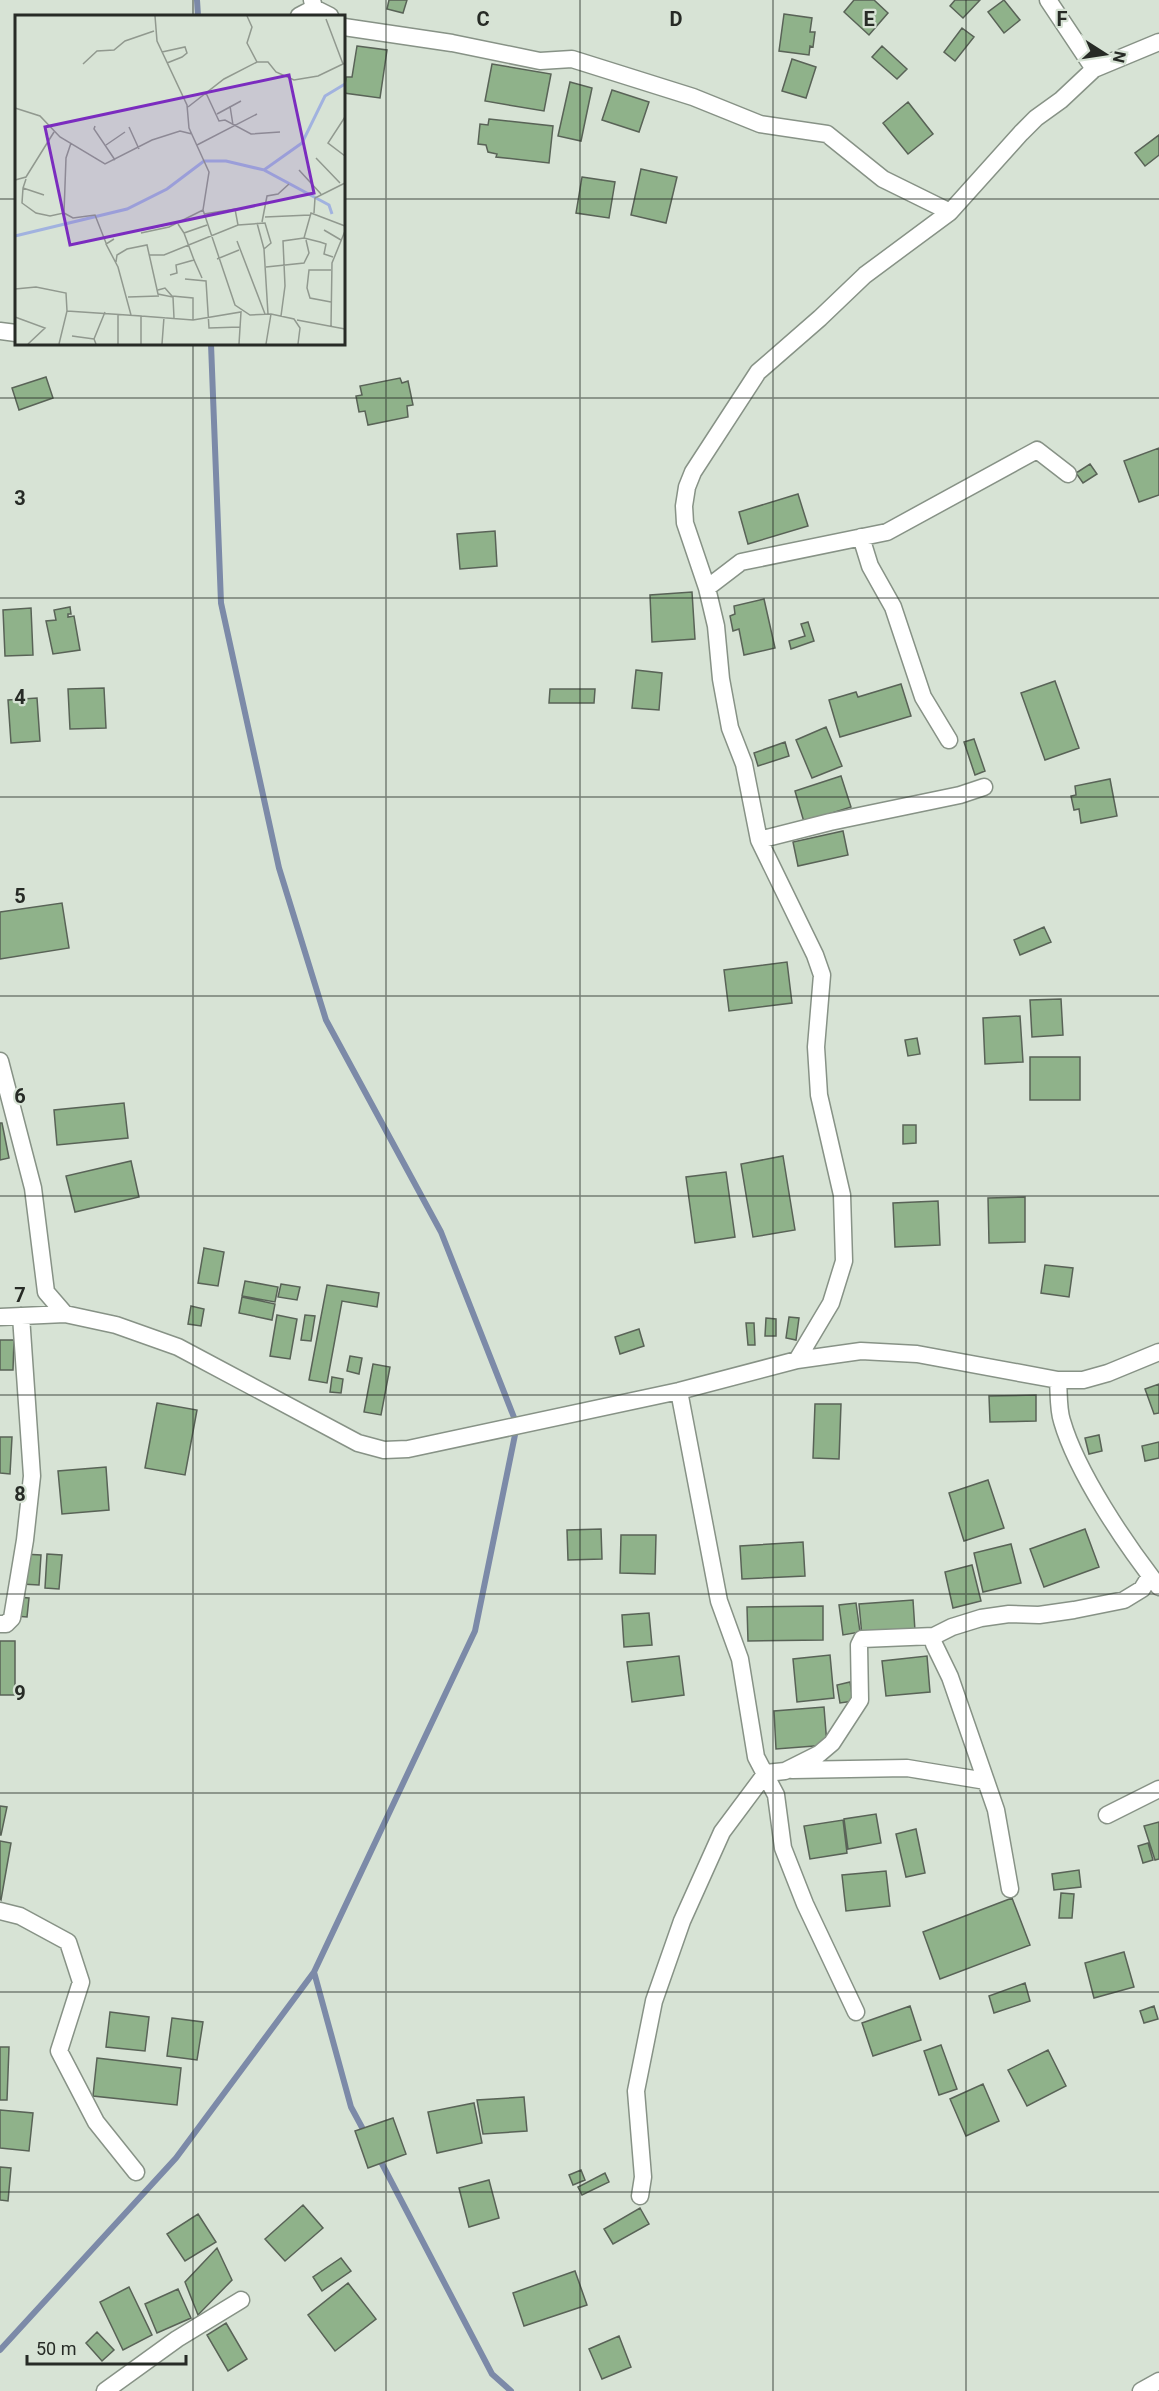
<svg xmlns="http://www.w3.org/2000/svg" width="1159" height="2391" font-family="Roboto,sans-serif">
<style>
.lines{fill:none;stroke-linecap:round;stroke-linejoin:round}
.stream{stroke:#7c8aa8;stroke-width:6}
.building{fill:#8fb28a;stroke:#596357;stroke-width:1.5}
.street-casing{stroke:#879286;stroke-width:19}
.street{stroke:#fff;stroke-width:16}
.grid{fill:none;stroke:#272b26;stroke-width:1.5;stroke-opacity:0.55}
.inset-river{fill:none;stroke:#a1b2df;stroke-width:3}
.inset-road{fill:none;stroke:#91998f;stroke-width:1.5}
.view{fill:#7b2cbf;fill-opacity:0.15;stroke:#7b2cbf;stroke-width:3}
.inset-edge{fill:none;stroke:#272b26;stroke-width:3}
.grid-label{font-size:20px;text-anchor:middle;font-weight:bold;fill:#272b26;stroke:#d7e3d5;stroke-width:4.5;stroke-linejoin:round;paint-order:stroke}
</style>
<rect width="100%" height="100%" fill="#d7e3d5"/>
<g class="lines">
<!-- stream -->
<path class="stream" d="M197 0 198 16
M211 344 221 603 279 868 326 1020 441 1232 517 1425 475 1631 314 1972 351 2107 365 2133
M379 2158 492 2374 511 2391
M0 2350 176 2158 314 1972"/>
</g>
<!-- building -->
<path class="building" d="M389 0H407L403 13 387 9Z
M854 0H874L888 13 869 35 844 12Z
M955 0H980L963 18 950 6Z
M1004 0 1020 20 1004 33 988 12Z
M784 14 812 18 810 32H815L813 47 810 46 809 55 779 51Z
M962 28 974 37 955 61 944 52Z
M357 46 387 50 380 98 344 93 346 77H352Z
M882 46 907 69 897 79 872 57Z
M792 59 816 67 806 98 782 91Z
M492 64 551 74 544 111 485 101Z
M570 82 592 88 581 141 558 136Z
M612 90 649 102 639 132 602 120Z
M908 102 933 134 908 154 883 123Z
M489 119 553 126 549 163 496 157 497 154 488 152 486 145 478 144 480 124 488 125Z
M1159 135V155L1145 166 1135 153Z
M641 169 677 177 666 223 631 215Z
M582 177 615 182 609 218 576 213Z
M46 377 53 398 19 410 12 388Z
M400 378 402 383 408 381 413 405 407 406 408 417 368 425 365 411 359 412 356 396 362 395 360 386Z
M1159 448V495L1139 502 1124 461Z
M1090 464 1097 474 1083 483 1076 473Z
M798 494 808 526 748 544 739 512Z
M495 531 497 566 460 569 457 534Z
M692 592 695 639 652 642 650 595Z
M764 599 775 648 744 655 739 629 733 631 730 616 735 614 734 606Z
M70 607 71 614H68V617L74 616 80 650 53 654 46 621 56 620 54 610Z
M31 608 33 655 5 656 3 610Z
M808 622 814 641 791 649 789 641 805 636 801 624Z
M636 670 662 673 659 710 632 708Z
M1055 681 1079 748 1045 760 1021 693Z
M901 684 911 716 840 737 829 700 856 692 858 697Z
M104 688 106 728 70 729 68 689Z
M550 689H595L594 703H549Z
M37 698 40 741 11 743 8 700Z
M826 727 842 766 812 778 796 740Z
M974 739 985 771 975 775 964 742Z
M785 742 789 756 758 766 754 753Z
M841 776 851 807 804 822 795 791Z
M1110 779 1117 816 1081 823 1079 809 1074 810 1071 796 1076 795 1075 786Z
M843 831 848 855 798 866 793 842Z
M62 903 69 948 0 959V912Z
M1044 927 1051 942 1020 955 1014 940Z
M787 962 792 1003 729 1011 724 970Z
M1061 999 1063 1035 1032 1037 1030 1000Z
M1020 1016 1023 1062 985 1064 983 1018Z
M917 1038 920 1054 908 1056 905 1040Z
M1030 1057H1080V1100H1030Z
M124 1103 128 1138 57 1145 54 1110Z
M0 1123H2L9 1158 0 1160Z
M903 1125H916V1143L903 1144Z
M783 1156 795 1230 753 1237 741 1164Z
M131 1161 139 1197 75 1212 66 1176Z
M726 1172 735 1237 695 1243 686 1177Z
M1025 1197V1242L989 1243 988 1198Z
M938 1201 940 1245 895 1247 893 1203Z
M204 1248 224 1252 218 1286 198 1283Z
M1045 1265 1073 1268 1069 1297 1041 1293Z
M245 1281 278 1287 275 1302 242 1296Z
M281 1284 300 1287 297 1300 278 1297Z
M327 1285 379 1293 377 1307 342 1301 327 1383 309 1380Z
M242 1297 275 1304 272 1320 239 1313Z
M191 1306 204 1309 201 1326 188 1324Z
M277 1315 297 1319 290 1359 270 1356Z
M305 1315 315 1316 311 1341 301 1340Z
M789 1317 799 1318 796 1340 786 1338Z
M766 1318 776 1319V1336H765Z
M746 1323H754L755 1345H748Z
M639 1329 644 1346 620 1354 615 1337Z
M0 1340H14L13 1370H0Z
M350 1356 362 1358 359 1374 347 1371Z
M373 1364 390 1367 381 1415 364 1412Z
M332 1377 343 1379 341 1393 330 1392Z
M1159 1384V1413L1154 1414 1145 1389Z
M1036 1395V1421L990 1422 989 1396Z
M157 1403 197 1410 185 1475 145 1468Z
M815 1404H841L839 1459 813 1458Z
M1099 1435 1102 1451 1089 1454 1085 1438Z
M0 1437H12L10 1474 0 1473Z
M1159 1442V1458L1145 1461 1142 1446Z
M106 1467 109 1510 62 1514 58 1471Z
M988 1480 1004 1528 964 1541 949 1493Z
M601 1529 602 1559 568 1560 567 1530Z
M1085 1529 1099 1567 1044 1587 1030 1549Z
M621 1535H656L655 1574 620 1573Z
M803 1542 805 1576 742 1579 740 1546Z
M1011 1544 1021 1583 983 1592 974 1553Z
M23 1554 41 1555 39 1585 21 1584Z
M47 1554 62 1555 59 1589 45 1588Z
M972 1565 981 1601 953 1608 945 1572Z
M16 1597 29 1598 27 1617 15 1616Z
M913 1600 915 1631 862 1636 859 1604Z
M856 1603 860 1632 843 1635 839 1605Z
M823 1606V1640L748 1641 747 1607Z
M649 1613 652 1645 624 1647 622 1615Z
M0 1641H15V1695H0Z
M830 1655 834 1698 797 1702 793 1659Z
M679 1656 684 1695 632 1702 627 1662Z
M927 1656 930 1692 886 1696 882 1661Z
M850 1682 853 1701 840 1703 837 1685Z
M824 1707 827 1745 776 1749 774 1711Z
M0 1806 7 1807 1 1835H0Z
M876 1814 881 1843 848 1849 844 1819Z
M843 1820 847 1853 810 1859 804 1826Z
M1159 1822V1859L1155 1860 1144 1826Z
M916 1829 925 1873 906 1877 896 1834Z
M0 1841 11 1843 1 1900 0 1899Z
M1148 1843 1153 1860 1143 1863 1138 1846Z
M1079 1870 1081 1887 1054 1890 1052 1874Z
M886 1871 890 1906 846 1911 842 1875Z
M1061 1893 1074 1894 1072 1918H1059Z
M1012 1898 1030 1945 940 1979 923 1932Z
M1124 1952 1134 1987 1094 1998 1085 1963Z
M1025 1983 1030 2001 994 2013 989 1996Z
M910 2006 921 2040 873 2056 862 2023Z
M1154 2006 1158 2019 1144 2023 1140 2011Z
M110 2012 149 2017 145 2051 106 2047Z
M172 2018 203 2022 197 2060 167 2056Z
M941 2045 957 2089 939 2095 924 2051Z
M0 2047H9L7 2100H0Z
M1048 2050 1066 2086 1027 2106 1008 2070Z
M97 2058 181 2068 177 2105 93 2096Z
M983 2084 999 2121 966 2136 950 2099Z
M524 2097 527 2131 483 2134 477 2100Z
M474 2103 482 2143 437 2153 428 2112Z
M0 2110 33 2113 29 2151 0 2148Z
M393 2118 406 2154 368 2168 355 2131Z
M0 2167 11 2168 8 2201 0 2200Z
M581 2170 585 2180 573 2185 569 2175Z
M605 2173 609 2182 582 2195 578 2187Z
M489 2180 499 2218 469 2227 459 2188Z
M303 2205 323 2228 285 2261 265 2239Z
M640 2208 649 2224 613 2244 604 2229Z
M198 2214 216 2242 185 2261 167 2234Z
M217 2248 232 2280 198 2315 185 2282Z
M341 2258 351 2271 322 2291 313 2277Z
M575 2271 587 2305 524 2326 513 2293Z
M348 2283 376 2319 335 2351 308 2315Z
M129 2287 152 2335 123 2350 100 2302Z
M178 2289 191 2318 157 2333 145 2304Z
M226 2323 247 2359 228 2371 207 2335Z
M97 2332 114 2350 102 2361 86 2343Z
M619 2336 631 2367 602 2379 589 2349Z"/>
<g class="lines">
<!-- street casing -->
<g class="street-casing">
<path id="street" d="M312 0 314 8 330 16
M1048 0 1094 69
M299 16 314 8
M344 27 452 43 540 61 572 59 693 97 760 124 827 134 883 179 950 212
M0 331 16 333
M861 537 870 566 893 607 923 697 949 740
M707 588 741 562 887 532 1037 450 1068 474
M759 840 830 822 960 795 984 787
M0 1061 33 1188 46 1292 65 1314
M0 1317 65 1314 116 1325 178 1347 358 1443 384 1450 408 1449 679 1391 797 1360 861 1351 917 1354 1058 1380H1083L1108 1373 1159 1352
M797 1360 831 1303 844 1261 842 1195 819 1095 816 1047 822 975 815 955 759 840 744 764 730 728 721 679 716 626 707 588 685 523 684 506 687 487 693 472 758 372 820 318 865 275 950 212 1021 133 1036 118 1061 100 1094 69 1159 42
M1058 1380C1059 1393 1058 1409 1062 1421 1077 1473 1126 1545 1159 1587
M679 1391 719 1601 740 1659 756 1757 776 1795 783 1848 805 1904 856 2012
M0 1624H6L12 1618 25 1540 32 1476 21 1316
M934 1636V1644L950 1677 996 1810 1010 1889
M792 1770 907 1768 986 1781
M1107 1815 1159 1789
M0 1911 20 1916 68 1942 81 1982 59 2051 96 2122 136 2172
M640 2196 643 2177 636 2091 654 2001 682 1921 722 1832 766 1773 785 1771 819 1754 832 1743 860 1700 859 1645 862 1639 934 1636 952 1627 981 1618 1009 1614 1039 1615 1074 1610 1124 1600 1142 1589 1150 1576
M105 2391 177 2339 241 2300
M1141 2391 1159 2381"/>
</g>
<!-- street -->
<use href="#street" class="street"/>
</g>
<!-- grid -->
<path class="grid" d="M193 0V16M386 0V2391M580 0V2391M773 0V2391M966 0V2391M0 199H16M344 199H1159M193 344V2391M0 398H1159M0 598H1159M0 797H1159M0 996H1159M0 1196H1159M0 1395H1159M0 1594H1159M0 1793H1159M0 1992H1159M0 2192H1159"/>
<!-- overview -->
<g transform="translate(15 15)">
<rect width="330" height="330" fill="#d7e3d5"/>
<path class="inset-river" d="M249 155 314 190 317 199M0 221 112 194 152 174 189 146H211L249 155 287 128 310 81 330 69"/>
<path class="inset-road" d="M140 1 142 26 172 90 174 113 194 157 188 195 220 290 235 300 256 299 279 304 285 313 283 329M232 1 237 12 232 28 242 47M311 4 328 49M147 37 170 32 172 38 167 42 152 48M68 49 82 36 99 35 110 26 139 16M191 78 204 106 210 105 236 119 265 117M215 91 218 110M173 92 209 64 242 47H253L261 57 279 65 303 61 330 48M0 93 25 101 45 122 90 149 137 125 165 116 177 119M202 99 226 86M330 102 313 128 330 141M80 111 79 114 100 145M114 112 124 134M91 130 110 117M182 130 242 99M301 143 325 168M284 155 306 179M11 164 8 173 29 180M0 165 11 162 39 117M8 173 7 188 21 198 35 201 49 198 51 143 56 128M49 198 58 203 80 200 91 228M299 198 300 183 330 168M189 199 220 194 223 210M250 202 295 200M247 207 252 181 263 179 274 169M242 208 249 234M163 209 169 218 192 210M309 215 326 225M126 218 154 212 188 195M169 218 179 245M289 223 296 198 330 211M99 224 91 229 103 252 116 300M222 226 250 299M134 240H149L223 210 250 208 256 228 249 234 253 299M202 244 224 235M101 247 102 240 112 234 132 230 143 279 158 282 159 303M251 252 289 248 294 238 291 225M316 255H294L292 273 295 283 316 287M155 260 162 258 161 250 179 245 187 263M170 264 191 266 194 313 225 312M0 274 21 272 51 278 52 296 44 329M143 275 150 273 157 281 178 283V305M113 282 144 281M52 296 126 301V329M126 301 178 305 226 297 224 329M266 301 270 271 268 226 289 223 305 227 311 229 309 239 318 242M0 302 30 313 13 329M282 305 330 314M316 311 317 248 330 216M57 321 79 324M81 329 79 324 90 297M103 329V299M147 329 149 302M251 329 256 299"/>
<path class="view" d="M274 60 299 178 55 230 30 112Z"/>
<rect width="330" height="330" class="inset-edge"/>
</g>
<g class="grid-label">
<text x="483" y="26">C</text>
<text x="676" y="26">D</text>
<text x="869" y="26">E</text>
<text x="1062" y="26">F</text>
<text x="20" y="505">3</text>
<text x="20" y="704">4</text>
<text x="20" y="903">5</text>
<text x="20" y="1103">6</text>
<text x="20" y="1302">7</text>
<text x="20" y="1501">8</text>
<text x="20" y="1700">9</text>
</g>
<!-- north arrow -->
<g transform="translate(1105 54) rotate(102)" stroke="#d7e3d5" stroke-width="4.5" paint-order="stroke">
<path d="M0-4.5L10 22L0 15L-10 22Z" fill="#272b26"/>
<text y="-9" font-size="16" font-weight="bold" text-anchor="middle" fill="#272b26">N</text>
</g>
<!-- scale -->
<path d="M27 2355v9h159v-9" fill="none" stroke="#272b26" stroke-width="3"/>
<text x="36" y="2355" font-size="18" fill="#272b26" stroke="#d7e3d5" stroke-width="4.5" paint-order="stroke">50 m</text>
</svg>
